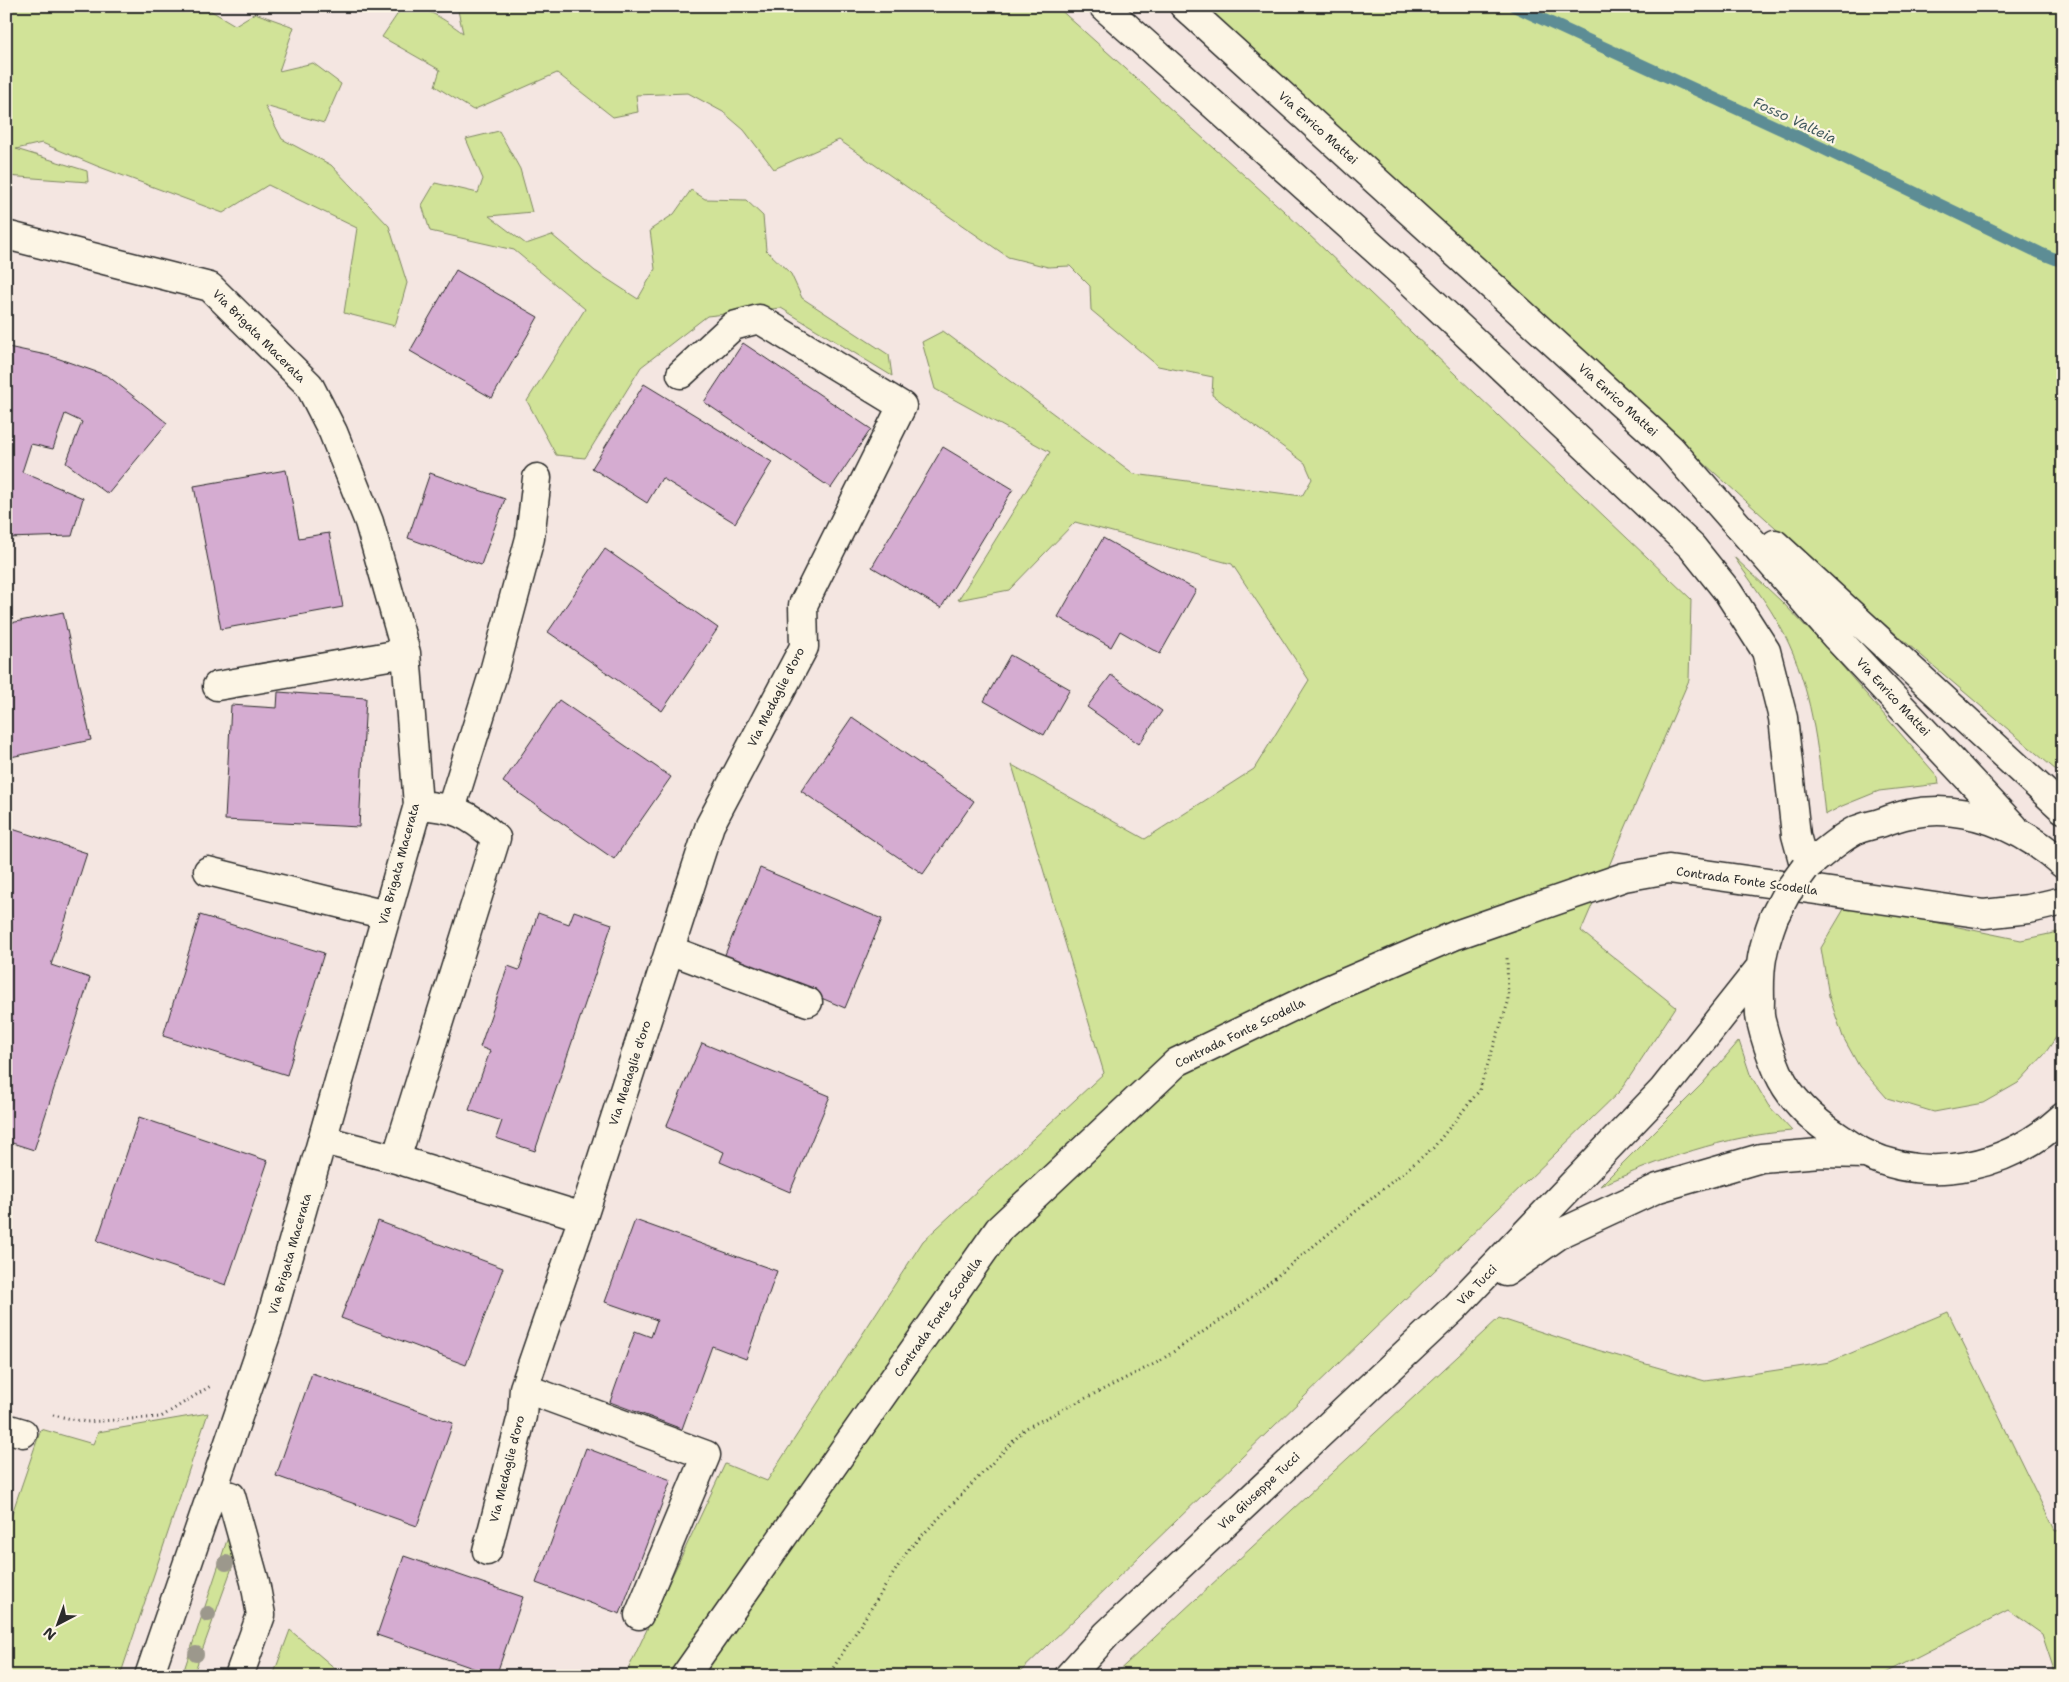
<svg xmlns="http://www.w3.org/2000/svg" width="2069" height="1682" font-family="'Shantell Sans',sans-serif">
<style>
.green{fill:#d1e398;stroke:#7e8762}
.lines{fill:none;stroke-linecap:round;stroke-linejoin:round}
.stream{stroke:#5d8d95;stroke-width:12}
.building{fill:#d5acd1;stroke:#2b2b2b}
.minor-casing{stroke:#2b2b2b;stroke-width:31}
.major-casing{stroke:#2b2b2b;stroke-width:31}
.path{stroke:#2b2b2b;stroke-width:3;stroke-dasharray:1 4;stroke-linecap:butt}
.minor{stroke:#fcf5e5;stroke-width:28}
.major{stroke:#fcf5e5;stroke-width:28}
.major-bridge-casing{stroke:#2b2b2b;stroke-width:31;stroke-linecap:butt}
.major-bridge{stroke:#fcf5e5;stroke-width:28}
.tree{fill:#9c988c}
.labels{text-anchor:middle;dominant-baseline:central;stroke-width:4.5;stroke-linejoin:round;paint-order:stroke}
.street-label{font-size:12px;fill:#2b2b2b;stroke:#fcf5e5}
.water-label{font-size:14px;font-style:italic;fill:#445c60;stroke:#fcf5e5}
</style>
<rect width="100%" height="100%" fill="#f4e6e1"/>
<filter id="ink" filterUnits="userSpaceOnUse"><feTurbulence type="fractalNoise" baseFrequency=".02" numOctaves="2"/><feDisplacementMap in="SourceGraphic" scale="10" xChannelSelector="R" yChannelSelector="G"/><feConvolveMatrix kernelMatrix="1 2 1 2 8 2 1 2 1" color-interpolation-filters="sRGB"/></filter>
<g filter="url(#ink)">
<!-- green -->
<path class="green" d="M6 6H166L169 10 203 6 235 25 255 13 294 27 279 71 313 63 341 84 324 123 265 106 282 139 331 165 389 226 407 283 395 326 344 313 357 228 268 185 223 213 97 166 42 143 16 149 87 171 88 182 6 176Z
M403 6C426 6 445 20 463 33L457 6H1056L1284 211 1691 599 1689 680 1581 931 1676 1007 1621 1090 1016 1676H625L725 1464 767 1481 923 1241 1104 1073 1012 765 1145 839 1254 769 1309 680 1232 564 1075 522 1009 590 958 600 1050 452 935 389 922 342 943 331 1134 474 1302 496 1312 479 1305 463 1212 395 1213 377 1158 366 1091 310 1090 286 1070 266 1048 267 1008 257 839 140 774 169 744 130 723 112 688 93 636 95 638 112 613 117 557 73 473 110 435 86 440 70 382 37Z
M1196 6H2063V776L1856 600Z
M499 131 520 169 532 212 489 216 526 244 552 235 595 271 638 299 655 269 650 230 674 214 691 190 705 199 746 200 763 216 766 250 791 274 802 298 889 355 892 376 781 308 707 316 641 367 585 458 556 455 527 401 585 309 514 250 430 231 422 205 435 183 478 193 483 179 466 139Z
M1734 557 1781 601 1822 643 1938 777 1939 784 1879 791 1842 806 1825 815C1819 757 1814 698 1789 644 1775 613 1753 585 1734 557Z
M1847 904 2021 940 2063 931V1027L2044 1055 2018 1083 1983 1103 1934 1112 1887 1098 1859 1066 1843 1037 1829 996 1821 948Z
M1739 1041 1750 1074 1768 1105 1792 1131C1724 1136 1661 1159 1600 1186L1703 1083Z
M1948 1312 2055 1531 2063 1530V1676H2056L2042 1634 2008 1610 1880 1676H1113L1499 1318 1587 1347 1705 1381 1830 1362Z
M208 1413 120 1676H6V1531L41 1429 93 1444 98 1432Z
M230 1531 235 1559 193 1676H182Z
M290 1630 344 1676H273Z"/>
<g class="lines">
<!-- stream -->
<path class="stream" d="M1514 6 1822 148 2040 253 2063 262"/>
</g>
<!-- building -->
<path class="building" d="M456 270 538 317 492 398 410 351Z
M743 343 871 429 831 488 704 402Z
M8 347 51 356 108 376 167 423 108 494 66 463 82 422 65 414 53 449 31 444 22 472 83 498 72 536 6 538V352Z
M644 384 772 462 735 523 662 478 647 503 592 468Z
M943 447 1013 489 941 608 872 567Z
M286 470 299 538 329 533 343 607 221 629 194 486Z
M430 473 505 499 481 565 408 538Z
M1103 538 1196 590 1160 654 1120 631 1111 647 1058 617Z
M605 549 718 628 662 711 548 632Z
M63 612 91 740 6 758V624Z
M1010 655 1070 689 1044 735 984 701Z
M1111 675 1162 711 1139 744 1087 707Z
M278 692 366 698 359 827 225 820 231 705 277 708Z
M559 700 671 777 614 859 503 782Z
M852 717 974 801 923 874 801 791Z
M6 827 87 853 51 965 90 978 34 1150 6 1141Z
M760 868 882 919 845 1008 724 957Z
M574 911 612 924 535 1151 496 1138 502 1121 469 1110 490 1051 480 1047 508 966 519 970 538 913 569 924Z
M200 915 324 953 287 1075 163 1036Z
M702 1043 830 1096 790 1192 720 1162 724 1152 666 1127Z
M139 1117 268 1161 226 1285 97 1241Z
M635 1220 777 1271 746 1359 712 1346 682 1429 610 1402 635 1331 651 1337 657 1320 605 1302Z
M378 1221 503 1268 466 1365 341 1318Z
M312 1373 453 1423 417 1526 276 1476Z
M586 1448 671 1480 620 1614 536 1583Z
M404 1556 523 1597 496 1676 377 1635Z"/>
<g class="lines">
<!-- minor casing -->
<g class="minor-casing">
<path id="minor" d="M6 235 210 287 309 385 333 432 369 522 406 653 418 805 268 1329 149 1676
M217 686 406 653
M451 809 495 668 530 538 537 478
M208 871 386 915
M670 950 808 1002
M323 1140 396 1159 583 1217
M396 1159 496 838C469 814 454 807 418 805
M524 1388 706 1455 639 1615
M6 1428 23 1433
M213 1491 231 1496 255 1582 261 1615 239 1676
M487 1551 522 1416 524 1388 583 1217 710 825 804 647 803 605 902 406 759 319 733 326 681 374
M685 1676 999 1229 1177 1062 1325 991 1456 935 1624 877 1669 869 1984 914 2029 909 2063 901"/>
</g>
<!-- major casing -->
<g class="major-casing">
<path id="major" d="M1103 6 1403 274 1692 547 1728 592 1766 651 1783 718 1796 835 1805 868C1821 855 1836 841 1854 831 1862 827 1874 825 1883 822 1891 819 1900 816 1909 814 1964 802 2022 827 2063 864
M1184 6 1670 448 1836 637 2014 827
M1775 544 2063 809
M1774 917C1762 949 1759 965 1760 999 1760 1006 1759 1014 1761 1021 1765 1038 1771 1056 1778 1072 1790 1099 1815 1122 1840 1138 1848 1143 1857 1150 1866 1154 1933 1185 2010 1166 2063 1117
M1506 1272 1563 1232 1658 1188 1761 1158 1820 1153 1865 1154
M1069 1676 1107 1634 1453 1309 1663 1090 1759 969"/>
</g>
<!-- path -->
<path class="path" d="M53 1415 86 1422 161 1417 212 1385
M828 1676 909 1549 1026 1428 1158 1362 1237 1309 1433 1148 1479 1091 1508 1003 1507 955"/>
<!-- minor -->
<use href="#minor" class="minor"/>
<!-- major -->
<use href="#major" class="major"/>
<!-- major-bridge casing -->
<g class="major-bridge-casing">
<path id="major-bridge" d="M1774 917 1786 894 1805 868"/>
</g>
<!-- major-bridge -->
<use href="#major-bridge" class="major-bridge"/>
</g>
<!-- trees -->
<g class="tree">
<circle cx="226" cy="1563" r="8"/>
<circle cx="208" cy="1614" r="8"/>
<circle cx="196" cy="1654" r="8"/>
</g>
</g>
<g class="labels">
<!-- street labels -->
<g class="street-label">
<text transform="translate(1318 128) rotate(42)">Via Enrico Mattei</text>
<text transform="translate(259 336) rotate(45)">Via Brigata Macerata</text>
<text transform="translate(1618 400) rotate(42)">Via Enrico Mattei</text>
<text transform="translate(776 697) rotate(-63)">Via Medaglie d'oro</text>
<text transform="translate(1893 697) rotate(47)">Via Enrico Mattei</text>
<text transform="translate(399 864) rotate(-75)">Via Brigata Macerata</text>
<text transform="translate(1747 881) rotate(8)">Contrada Fonte Scodella</text>
<text transform="translate(1240 1033) rotate(-26)">Contrada Fonte Scodella</text>
<text transform="translate(630 1073) rotate(-72)">Via Medaglie d'oro</text>
<text transform="translate(290 1254) rotate(-74)">Via Brigata Macerata</text>
<text transform="translate(1477 1285) rotate(-46)">Via Tucci</text>
<text transform="translate(938 1317) rotate(-55)">Contrada Fonte Scodella</text>
<text transform="translate(507 1469) rotate(-76)">Via Medaglie d'oro</text>
<text transform="translate(1259 1491) rotate(-43)">Via Giuseppe Tucci</text>
</g>
<!-- water labels -->
<g class="water-label">
<text transform="translate(1795 120) rotate(25)">Fosso Valteia</text>
</g>
</g>
<!-- margin -->
<rect width="2069" height="1682" fill="none" stroke="#fcf5e5" stroke-width="25"/>
<rect x="12" y="12" width="2044" height="1657" fill="none" stroke="#2b2b2b" stroke-width="2" filter="url(#ink)"/>
<!-- north arrow -->
<g transform="translate(58 1624) rotate(221)" stroke="#fcf5e5" stroke-width="4" paint-order="stroke">
<path d="M0-4L9 19L0 12L-9 19Z" fill="#2b2b2b"/>
<text y="-8" font-size="14" font-weight="bold" text-anchor="middle" fill="#2b2b2b">N</text>
</g>
</svg>
